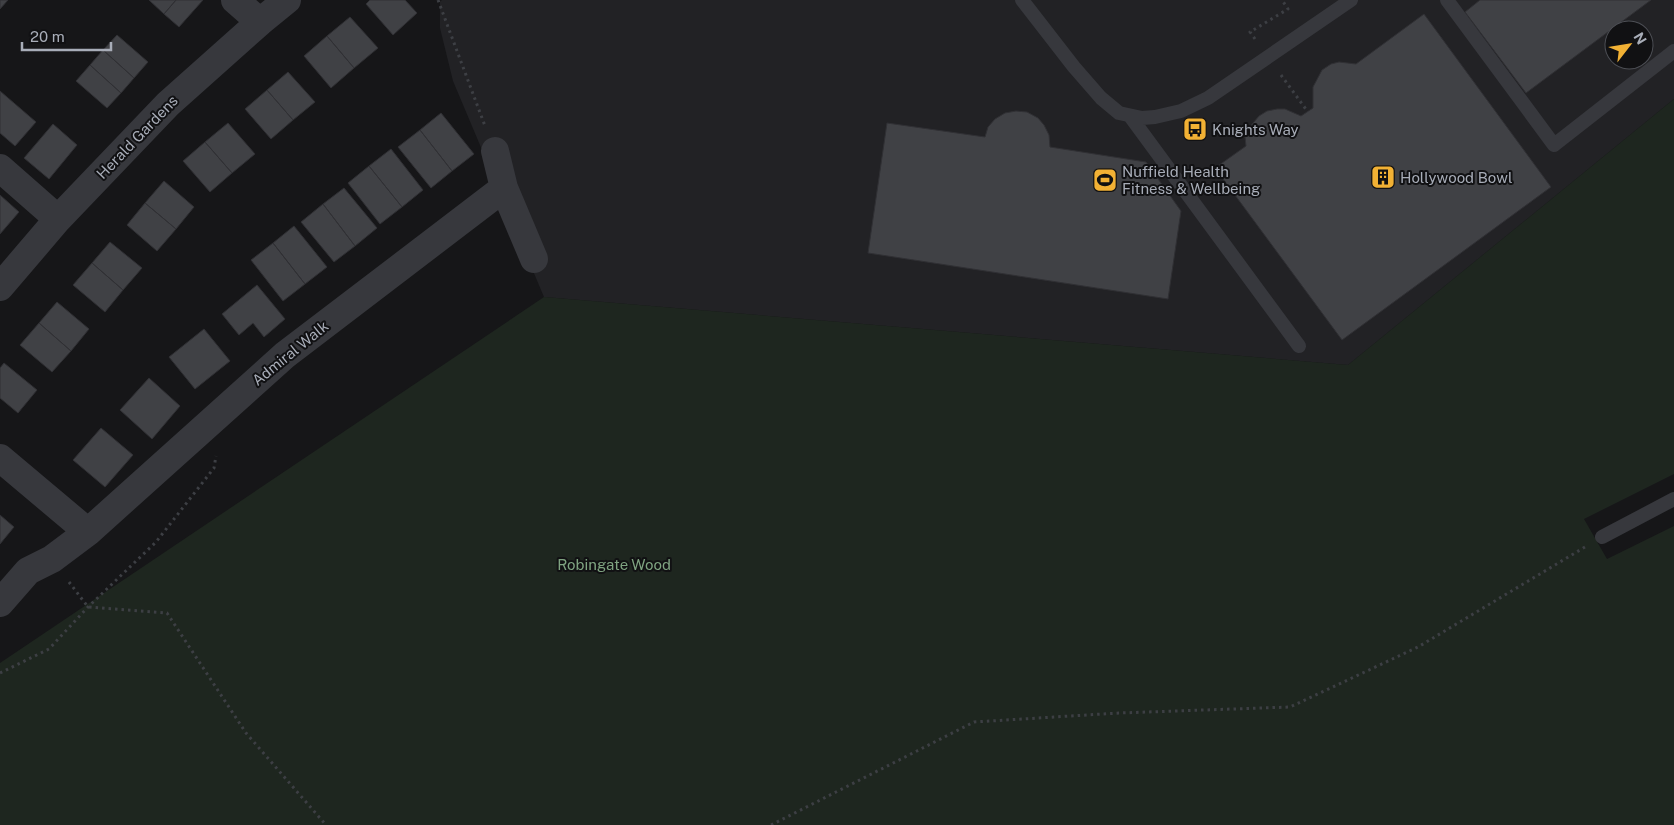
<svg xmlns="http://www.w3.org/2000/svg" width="1674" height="825" font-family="'Public Sans',sans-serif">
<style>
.built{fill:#222225;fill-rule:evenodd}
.green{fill:#1e261f}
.building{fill:#404145;stroke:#303034}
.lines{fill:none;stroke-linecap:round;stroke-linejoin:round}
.path{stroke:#3d3f44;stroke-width:3;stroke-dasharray:2.5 4;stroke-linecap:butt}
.lane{stroke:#37383d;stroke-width:14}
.street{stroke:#37383d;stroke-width:28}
.labels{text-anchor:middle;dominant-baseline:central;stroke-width:4;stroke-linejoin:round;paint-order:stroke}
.poi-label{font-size:15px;fill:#a8adb8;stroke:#111113;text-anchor:start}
.street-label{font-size:15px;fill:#a8adb8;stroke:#111113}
.park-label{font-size:15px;fill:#7fa381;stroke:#111113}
</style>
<rect width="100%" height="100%" fill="#161618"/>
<!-- built -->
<path class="built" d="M442 0H1674V99L1348 365 544 297 453 81 440 28V2ZM1614 30H1644V60H1614Z"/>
<!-- green -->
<path class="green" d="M1674 99V474L1584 519 1607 559 1674 526V825H0V663L544 297 1348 365Z"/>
<!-- building -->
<path class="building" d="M0 0H8L0 9Z
M149 0H176L164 14Z
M176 0H203L179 27 164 14Z
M370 0H405L417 13 393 35 366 4Z
M1480 0H1651L1526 93 1465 12Z
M1424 14 1551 187 1342 340 1215 168 1246 146 1245 137 1248 129 1259 116 1267 111 1277 109H1285L1301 116 1313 108V87L1322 70 1331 64 1339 62 1356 64Z
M350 17 378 48 354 68 327 36Z
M117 35 148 62 134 78 103 50Z
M327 36 354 68 331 88 304 56Z
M103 50 134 78 121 93 90 65Z
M90 65 121 93 107 108 76 81Z
M288 72 315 102 293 120 267 90Z
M267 90 293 120 271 139 245 109Z
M0 91 36 122 15 146 0 133Z
M1016 111 1027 112 1038 118 1044 125 1049 135 1050 147 1146 162 1181 211 1168 299 868 253 887 123 985 137 988 127 995 119 1005 113Z
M441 113 474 154 452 171 420 130Z
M228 123 255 154 232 173 205 142Z
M53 124 77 145 49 179 24 158Z
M420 130 452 171 431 188 398 147Z
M205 142 232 173 210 192 183 161Z
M391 149 423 190 402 207 369 166Z
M369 166 402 207 380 224 348 183Z
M164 181 194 207 176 229 145 203Z
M344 188 377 228 355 246 323 204Z
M0 195 19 212 0 234Z
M145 203 176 229 157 251 127 225Z
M323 204 355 246 334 262 301 222Z
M294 226 327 267 305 284 273 243Z
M110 242 142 268 123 290 92 263Z
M273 243 305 284 283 301 251 260Z
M92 263 123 290 105 312 73 285Z
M257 285 285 319 264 337 253 323 239 335 222 314Z
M57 302 89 329 71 351 39 323Z
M39 323 71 351 52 372 20 345Z
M204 329 230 361 195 389 169 357Z
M4 363 37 390 18 413 0 398V368Z
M149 378 180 406 152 439 120 410Z
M101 428 133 455 105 487 73 460Z
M0 515 14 527 0 544Z"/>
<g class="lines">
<!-- path -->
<path class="path" d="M438 0 485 126
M1255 39 1250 32 1288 9 1282 0
M1281 75 1308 112
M69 582 88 607 167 613 246 733 326 825
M0 673 49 649 88 607 156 542 214 468 216 456
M771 825 974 722 1119 713 1290 707 1418 647 1585 547"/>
<!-- lane -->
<path class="lane" d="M1022 0 1074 67 1101 98 1119 113 1142 118 1155 117 1181 111 1208 98 1351 0
M1447 0 1554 145 1674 51
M1130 116 1299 346
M1602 537 1674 499"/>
<!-- street -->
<path class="street" d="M235 0 260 22
M0 168 58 219
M504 188 534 259
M0 287 58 219 168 104 260 22 287 0
M0 458 88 532 52 559 28 571 0 603
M88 532 285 355 504 188 495 151"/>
</g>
<!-- icons -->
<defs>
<g id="bus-square" transform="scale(1.25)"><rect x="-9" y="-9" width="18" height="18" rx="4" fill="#f2b134" stroke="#111113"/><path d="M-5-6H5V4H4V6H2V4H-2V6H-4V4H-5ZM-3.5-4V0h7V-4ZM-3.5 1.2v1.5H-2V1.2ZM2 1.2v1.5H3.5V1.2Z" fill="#111"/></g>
<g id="building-square" transform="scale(1.25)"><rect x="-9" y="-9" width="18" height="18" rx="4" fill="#f2b134" stroke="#111113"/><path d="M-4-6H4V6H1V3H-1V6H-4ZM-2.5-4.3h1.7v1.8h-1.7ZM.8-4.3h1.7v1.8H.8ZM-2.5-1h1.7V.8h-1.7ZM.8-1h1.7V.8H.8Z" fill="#111"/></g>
<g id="stadium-square" transform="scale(1.25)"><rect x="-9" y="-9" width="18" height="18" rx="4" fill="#f2b134" stroke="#111113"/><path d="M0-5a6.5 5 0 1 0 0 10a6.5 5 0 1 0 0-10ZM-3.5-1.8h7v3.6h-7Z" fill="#111"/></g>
</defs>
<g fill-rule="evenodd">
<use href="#bus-square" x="1195" y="129"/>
<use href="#building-square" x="1383" y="177"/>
<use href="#stadium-square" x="1105" y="180"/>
</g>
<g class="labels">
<!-- poi labels -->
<g class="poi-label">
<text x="1212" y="129">Knights Way</text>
<text x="1122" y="171">Nuffield Health<tspan x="1122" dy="17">Fitness &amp; Wellbeing</tspan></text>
<text x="1400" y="177">Hollywood Bowl</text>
</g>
<!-- street labels -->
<g class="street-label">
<text transform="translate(137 137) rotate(-46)">Herald Gardens</text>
<text transform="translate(290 353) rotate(-39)">Admiral Walk</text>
</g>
<!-- park labels -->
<g class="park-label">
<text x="614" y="564">Robingate Wood</text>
</g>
</g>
<!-- north arrow -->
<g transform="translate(1629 45) rotate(59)"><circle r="24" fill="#111113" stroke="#4d4f55"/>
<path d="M0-4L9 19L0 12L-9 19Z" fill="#f2b134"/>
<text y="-8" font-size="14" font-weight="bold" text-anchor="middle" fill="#a8adb8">N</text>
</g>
<!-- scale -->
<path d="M22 42v8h89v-8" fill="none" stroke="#a8adb8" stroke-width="2.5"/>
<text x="30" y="42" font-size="15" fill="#a8adb8" stroke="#111113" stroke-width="4" paint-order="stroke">20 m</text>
</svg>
